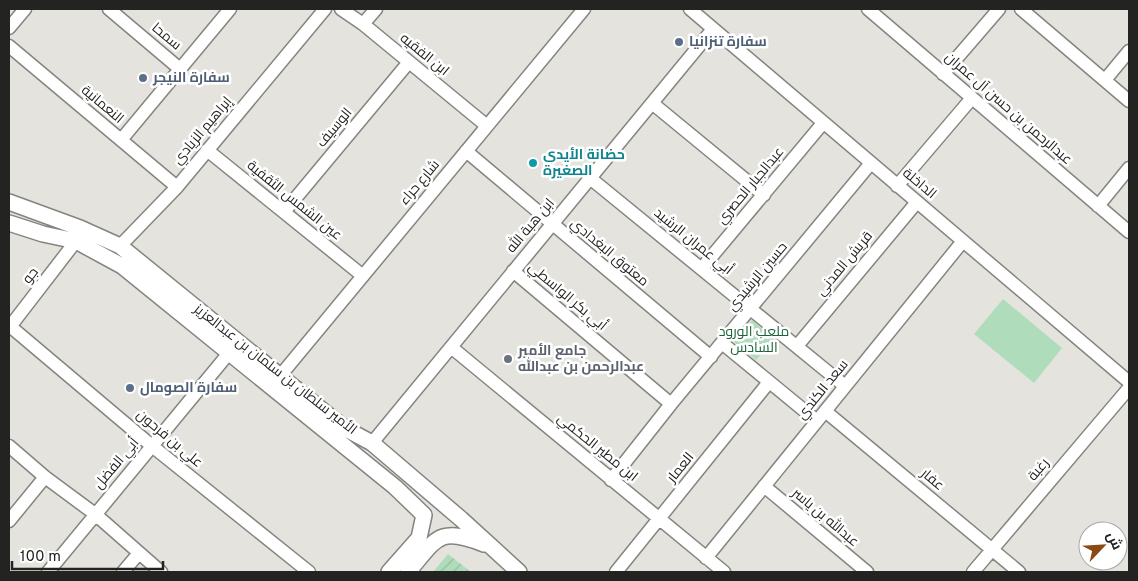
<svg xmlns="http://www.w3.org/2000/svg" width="1138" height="581" font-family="Overpass,Cairo,sans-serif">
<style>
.green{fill:#afddbc}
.garden{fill:url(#garden-furrows)}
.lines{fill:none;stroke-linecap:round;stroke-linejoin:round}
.minor-casing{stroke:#85847f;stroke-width:15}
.tertiary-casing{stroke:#85847f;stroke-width:18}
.minor{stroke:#fff;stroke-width:12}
.tertiary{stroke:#fff;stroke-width:15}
.service-dot{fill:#5c6f8a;stroke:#fff;stroke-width:2}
.culture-dot{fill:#0f9aa8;stroke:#fff;stroke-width:2}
.worship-dot{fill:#6b7280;stroke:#fff;stroke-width:2}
.labels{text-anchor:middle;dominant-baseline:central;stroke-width:5;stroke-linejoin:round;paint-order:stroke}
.street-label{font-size:14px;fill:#232321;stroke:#fff}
.service-label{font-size:14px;font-weight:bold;fill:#4e5e75;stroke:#fff;text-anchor:start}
.culture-label{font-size:14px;font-weight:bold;fill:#0d838f;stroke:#fff;text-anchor:start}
.park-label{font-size:14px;fill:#1b6439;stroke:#fff}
.worship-label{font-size:14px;font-weight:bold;fill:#5b616d;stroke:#fff;text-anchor:start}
</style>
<defs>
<pattern id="garden-furrows" width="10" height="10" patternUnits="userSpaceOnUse" patternTransform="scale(1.25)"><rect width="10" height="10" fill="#afddbc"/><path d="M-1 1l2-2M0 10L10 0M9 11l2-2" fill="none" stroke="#96bda1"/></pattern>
</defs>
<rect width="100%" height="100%" fill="#e4e3de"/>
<!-- green -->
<path class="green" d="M1003 299 1062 348 1034 383 974 334Z
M752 320 774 339 756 360 734 342Z"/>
<!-- garden -->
<path class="garden" d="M448 554 471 572H433Z"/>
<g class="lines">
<!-- minor casing -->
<g class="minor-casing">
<path id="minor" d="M109 9 180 69
M341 9 363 24 487 126
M690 9 1129 382
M868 9 1129 232
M1021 9 1129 101
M363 24 376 9
M9 28 25 9
M9 46 177 187
M943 74 999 9
M1105 80 1129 51
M652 103 764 195
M121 140 230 9
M207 150 363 276
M466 151 711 357
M590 178 845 386
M897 186 972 98
M1098 206 1129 168
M284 212 409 62
M120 246 177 187 325 9
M702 268 823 123
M513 271 671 404
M11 327 152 446 309 572
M9 328 76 241
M722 343 817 421
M797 346 917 202
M451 347 724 572
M280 376 584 9
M825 411 1019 572
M372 443 713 29
M9 446 45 477 95 514 161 572
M611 480 671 404 871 163
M764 486 867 572
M9 521 45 477
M706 558 963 241
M48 572 229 353
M123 572 139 553
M616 572 769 382
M973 572 1129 388"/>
</g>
<!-- tertiary casing -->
<g class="tertiary-casing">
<path id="tertiary" d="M9 202 80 228 120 246 344 428 372 443 461 519 519 572
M9 223 43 234 76 241 122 266 395 487 424 515 419 538 389 572
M408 572C437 538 438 526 484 544"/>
</g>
<!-- minor -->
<use href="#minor" class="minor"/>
<!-- tertiary -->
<use href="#tertiary" class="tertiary"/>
</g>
<!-- markers -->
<g class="service-dot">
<circle cx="679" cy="42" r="5"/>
<circle cx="143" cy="78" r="5"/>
<circle cx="130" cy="388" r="5"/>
</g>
<circle class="culture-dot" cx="533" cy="163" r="5"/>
<circle class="worship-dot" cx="508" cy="359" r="5"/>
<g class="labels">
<!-- street labels -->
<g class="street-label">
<text transform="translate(166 37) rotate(40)">سمحا</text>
<text transform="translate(424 55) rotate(39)">ابن الفقيه</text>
<text transform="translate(102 105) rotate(40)">النعمانية</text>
<text transform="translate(1008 109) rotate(41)">عبدالرحمن بن حسن آل عمران</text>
<text transform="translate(335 128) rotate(-50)">الوسيف</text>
<text transform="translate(203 131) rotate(-50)">إبراهيم الزيادي</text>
<text transform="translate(420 183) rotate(-50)">شارع حراء</text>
<text transform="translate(919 184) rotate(40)">الداخلة</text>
<text transform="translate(751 186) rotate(-50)">عبدالجبار الحصري</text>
<text transform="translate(294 201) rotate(39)">عين الشمس الثقفية</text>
<text transform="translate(531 226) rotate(-50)">ابن هبة الله</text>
<text transform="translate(693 242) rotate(39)">أبي عمران الرشيد</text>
<text transform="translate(609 253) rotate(40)">معتوق البغدادي</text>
<text transform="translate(845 264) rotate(-50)">قريش المدني</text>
<text transform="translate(31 276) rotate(-53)">جو</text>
<text transform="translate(758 277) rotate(-50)">حسين الرشيدي</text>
<text transform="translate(567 297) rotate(40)">أبي بكر الواسطي</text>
<text transform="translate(275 370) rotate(38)">الأمير سلطان بن سلمان بن عبدالعزيز</text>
<text transform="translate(823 390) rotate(-51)">سعد الكندي</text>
<text transform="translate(169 439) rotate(40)">علي بن فرحون</text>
<text transform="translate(597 448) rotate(39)">ابن مطير الحكمي</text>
<text transform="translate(117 464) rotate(-50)">أبي الفضل</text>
<text transform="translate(681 468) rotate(-51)">العمار</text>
<text transform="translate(1039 470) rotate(-50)">رغبة</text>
<text transform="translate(932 480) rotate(40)">عفار</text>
<text transform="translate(825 518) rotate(40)">عبدالله بن ياسر</text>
</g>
<!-- service labels -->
<g class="service-label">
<text x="689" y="42">سفارة تنزانيا</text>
<text x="153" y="78">سفارة النيجر</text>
<text x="140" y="388">سفارة الصومال</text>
</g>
<!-- culture labels -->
<g class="culture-label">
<text x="543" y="155">حضانة الأيدي<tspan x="543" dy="16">الصغيرة</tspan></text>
</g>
<!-- park labels -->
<g class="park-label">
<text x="754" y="332">ملعب الورود<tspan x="754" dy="16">السادس</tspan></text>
</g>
<!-- worship labels -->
<g class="worship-label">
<text x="518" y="351">جامع الأمير<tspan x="518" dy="16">عبدالرحمن بن عبدالله</tspan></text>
</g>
</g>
<!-- border -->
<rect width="1138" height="581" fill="none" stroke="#232321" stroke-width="20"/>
<!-- north arrow -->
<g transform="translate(1103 546) rotate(65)"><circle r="24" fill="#ffffff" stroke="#a7a7a6"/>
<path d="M0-4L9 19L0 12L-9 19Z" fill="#8a4a14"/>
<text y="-8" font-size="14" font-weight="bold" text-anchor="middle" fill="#232321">ش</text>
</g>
<!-- scale -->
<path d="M12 561v8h151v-8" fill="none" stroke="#232321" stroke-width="2.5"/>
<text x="20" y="561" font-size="15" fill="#232321" stroke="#ffffff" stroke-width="4" paint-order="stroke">100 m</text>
</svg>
